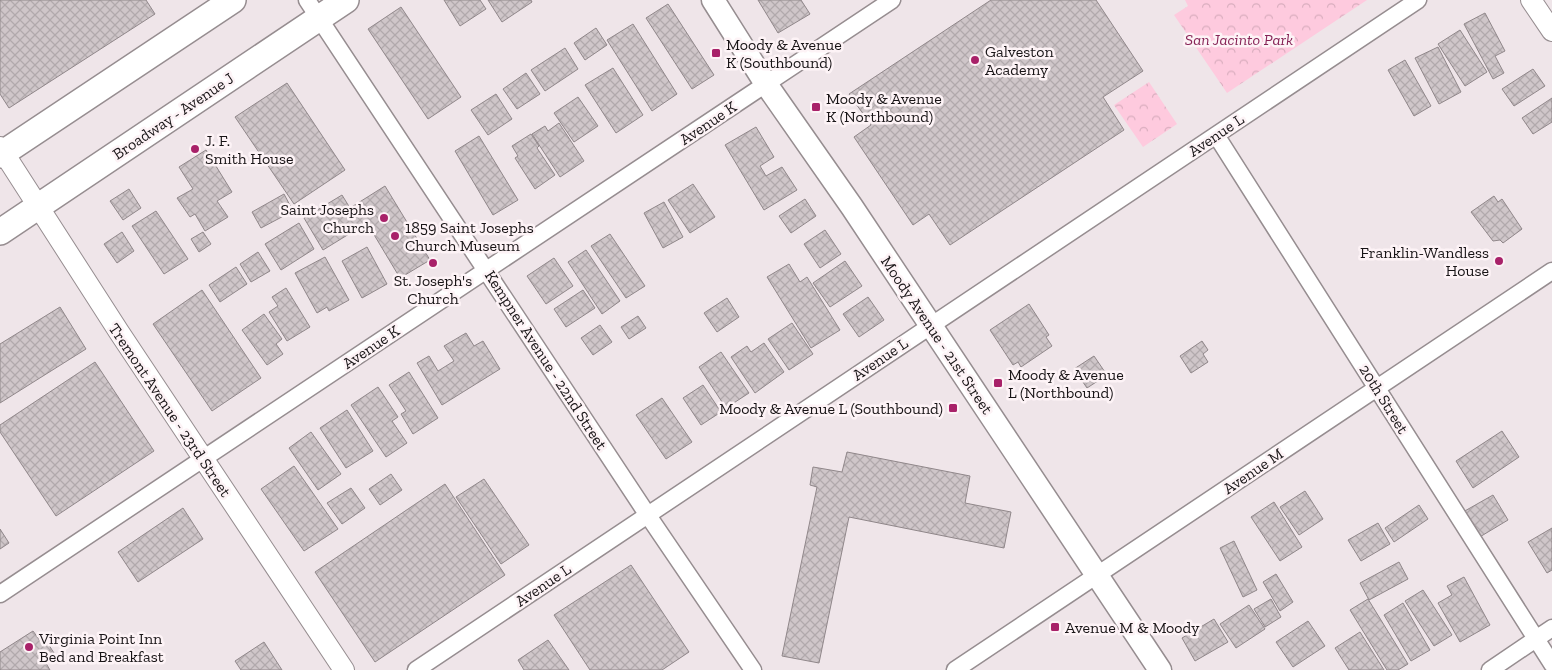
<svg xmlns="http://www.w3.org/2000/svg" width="1552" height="670" font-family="'Zilla Slab',serif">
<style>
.park{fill:url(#park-crowns)}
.building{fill:url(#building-cross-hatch);stroke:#90878a}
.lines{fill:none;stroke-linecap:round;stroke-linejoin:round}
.minor-casing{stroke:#968d90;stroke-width:19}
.tertiary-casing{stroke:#968d90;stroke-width:22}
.secondary-casing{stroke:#968d90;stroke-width:25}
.primary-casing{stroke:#968d90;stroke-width:28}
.minor{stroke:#fff;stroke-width:16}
.tertiary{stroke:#fff;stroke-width:20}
.secondary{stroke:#fff;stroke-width:22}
.primary{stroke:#fff;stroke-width:25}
.poi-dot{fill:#a82169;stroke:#fdf3f6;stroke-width:2}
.labels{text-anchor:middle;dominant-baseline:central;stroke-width:5;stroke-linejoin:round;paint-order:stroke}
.park-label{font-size:16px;font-style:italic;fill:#862356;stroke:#fdf3f6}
.poi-label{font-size:16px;fill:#181416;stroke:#fdf3f6;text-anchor:start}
.street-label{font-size:16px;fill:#181416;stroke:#fdf3f6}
</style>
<defs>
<pattern id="park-crowns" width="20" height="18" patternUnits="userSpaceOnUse" patternTransform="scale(1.25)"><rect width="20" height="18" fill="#fecade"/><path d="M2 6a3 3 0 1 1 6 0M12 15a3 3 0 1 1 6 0" fill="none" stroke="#d9adbe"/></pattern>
<pattern id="building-cross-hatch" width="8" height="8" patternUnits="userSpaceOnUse" patternTransform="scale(1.25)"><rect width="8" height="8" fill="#cfc6c9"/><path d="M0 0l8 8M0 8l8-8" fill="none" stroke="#b1a9ac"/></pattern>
</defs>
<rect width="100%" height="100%" fill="#efe5e9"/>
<!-- park -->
<path class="park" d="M1185 0H1367L1227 93 1174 15 1188 6Z
M1149 82 1177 124 1143 147 1114 105Z"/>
<!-- building -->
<path class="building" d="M0 0H146L155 14 9 108 0 94Z
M444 0H480L486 9 460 26Z
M488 0H531L532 2 502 22Z
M758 0H801L810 14 778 33Z
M991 0H1096L1143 71 1103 97 1124 130 950 245 929 214 913 225 854 137 871 125 849 94Z
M668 4 714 75 692 89 646 18Z
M401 7 461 97 428 119 368 29Z
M1485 13 1505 51 1495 56 1504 73 1493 79 1464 24Z
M633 24 677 94 652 111 607 40Z
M596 28 607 45 585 60 574 43Z
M1460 30 1487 72 1465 86 1438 44Z
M1438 47 1461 92 1439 104 1415 58Z
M565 48 578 69 545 91 531 70Z
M1405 60 1431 106 1414 116 1388 70Z
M613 68 643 115 616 133 585 85Z
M1533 69 1545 86 1514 106 1502 89Z
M526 73 540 94 517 109 503 89Z
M287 83 345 170 294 204 235 117Z
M496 94 512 119 488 135 471 110Z
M578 97 598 126 574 142 554 113Z
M1552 98V122L1533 134 1522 118Z
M559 123 584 161 560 177 532 134 545 126 548 131Z
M756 127 774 157 760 166 766 176 782 167 797 190 764 210 725 145Z
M531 134 539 146 537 148 555 175 535 189 515 158 518 156 512 146Z
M479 136 518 200 493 215 455 151Z
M206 150 232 192 217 201 228 217 205 231 195 214 190 217 177 198 193 189 179 167Z
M693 184 715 217 690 233 668 200Z
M385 186 430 260 400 278 367 223 323 250 304 218 342 195 350 208Z
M129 189 141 208 123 220 110 201Z
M284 194 293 211 261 228 252 212Z
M1494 196 1498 202 1502 199 1522 229 1503 243 1500 240 1493 241 1471 212Z
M805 199 816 216 791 233 779 216Z
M664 202 683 237 663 248 644 213Z
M156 211 188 259 164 274 132 226Z
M299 223 314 249 281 270 265 244Z
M825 230 841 254 820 268 804 244Z
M122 232 134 251 117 263 104 244Z
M203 232 211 244 199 252 191 239Z
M610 234 645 286 626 298 591 246Z
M367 247 387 284 362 298 342 261Z
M586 250 620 301 602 314 568 262Z
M258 252 270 271 251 282 240 264Z
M325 257 349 300 329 311 327 307 317 313 295 273Z
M554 258 573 286 546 304 527 276Z
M845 261 862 286 830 307 813 283Z
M789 264 800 282 807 277 840 330 811 348 767 277Z
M236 267 247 284 220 302 209 285Z
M286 288 310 327 287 341 269 312 278 306 272 297Z
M202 290 261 378 212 411 153 324Z
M583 290 595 308 566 327 554 309Z
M868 297 884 320 859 337 843 314Z
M727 298 739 317 717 332 704 313Z
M1029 304 1049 335 1046 337 1052 346 1021 367 1018 362 1013 365 990 330Z
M60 307 86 349 0 403V344Z
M264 314 282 339 276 344 283 354 267 365 242 330Z
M638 316 646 328 629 339 621 327Z
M792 323 813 354 789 370 768 339Z
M600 325 612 342 593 355 581 338Z
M466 333 474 346 483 341 500 369 442 405 417 363 429 356 438 371 454 361 444 346Z
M1202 341 1208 350 1203 354 1208 362 1191 373 1180 356Z
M764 343 784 372 755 393 731 357 747 346 751 352Z
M721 352 749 393 726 408 699 367Z
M1094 356 1107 375 1087 388 1074 369Z
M95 362 154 451 56 516 0 432V425Z
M409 372 438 418 413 434 401 414 406 411 389 385Z
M703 385 721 412 701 425 683 398Z
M378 387 398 417 392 421 407 443 386 457 351 405Z
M662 398 692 442 666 459 636 415Z
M347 410 373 451 346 468 320 428Z
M1502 431 1519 457 1473 488 1456 461Z
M311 432 341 474 318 490 289 448Z
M847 452 970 476 965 503 1011 512 1004 548 849 517 819 663 782 656 817 487 810 485 813 467 842 472Z
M294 466 338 529 304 551 261 489Z
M391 474 402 490 380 505 369 489Z
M484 479 529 545 501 564 456 497Z
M445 484 505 575 375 662 315 572Z
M351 488 365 508 342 524 327 503Z
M1305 491 1323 519 1299 535 1280 507Z
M1493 495 1508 520 1478 538 1463 512Z
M1274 502 1302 547 1280 561 1251 517Z
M1419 505 1428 519 1394 542 1385 528Z
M183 508 203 539 138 582 118 552Z
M1378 523 1390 544 1361 561 1348 540Z
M1552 528V570L1547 573 1528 542Z
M0 529 9 543 0 549Z
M1234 541 1257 590 1243 597 1220 548Z
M1399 562 1408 579 1369 600 1360 583Z
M631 565 689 652 662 670H590L554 615Z
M1276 574 1293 602 1280 611 1263 582Z
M1464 577 1490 625 1460 642 1438 603 1452 595 1447 586Z
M1423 590 1452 635 1434 646 1405 601Z
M1271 599 1281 617 1265 627 1254 609Z
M1368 599 1408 664 1398 670H1387L1350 610Z
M1403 603 1430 650 1411 661 1384 615Z
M1249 605 1265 629 1236 648 1220 624Z
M1214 619 1228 642 1195 661 1182 638Z
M1308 621 1325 646 1293 667 1276 642Z
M33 631 41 642 45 639 54 653 44 660 50 670H0V652Z
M1360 632 1384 670H1349L1335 648Z
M548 640 569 670H524L518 660Z
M264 642 282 670H241L235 661Z"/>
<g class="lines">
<!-- minor casing -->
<g class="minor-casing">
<path id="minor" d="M307 0 647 514 753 670
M1216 135 1552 664
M0 594 892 0
M416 670 1418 0
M955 670 1552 271
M1490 670 1552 628"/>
</g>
<!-- tertiary casing -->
<g class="tertiary-casing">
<path id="tertiary" d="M1531 0 1552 31
M0 147 119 332 344 670"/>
</g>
<!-- secondary casing -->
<g class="secondary-casing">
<path id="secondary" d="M713 0 766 84 852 207 1160 670"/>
</g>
<!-- primary casing -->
<g class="primary-casing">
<path id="primary" d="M0 155 233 0
M0 232 346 0"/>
</g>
<!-- minor -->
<use href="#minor" class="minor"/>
<!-- tertiary -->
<use href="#tertiary" class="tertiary"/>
<!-- secondary -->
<use href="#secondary" class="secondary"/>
<!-- primary -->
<use href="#primary" class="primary"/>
</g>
<!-- markers -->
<g class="poi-dot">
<rect x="711" y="48" width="10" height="10" rx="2.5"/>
<circle cx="975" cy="60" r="5"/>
<rect x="811" y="102" width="10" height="10" rx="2.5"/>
<circle cx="195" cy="149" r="5"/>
<circle cx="384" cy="218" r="5"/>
<circle cx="395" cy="236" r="5"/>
<circle cx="1499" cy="261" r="5"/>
<circle cx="433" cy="263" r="5"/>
<rect x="993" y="378" width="10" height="10" rx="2.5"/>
<rect x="948" y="403" width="10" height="10" rx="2.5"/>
<rect x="1050" y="622" width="10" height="10" rx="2.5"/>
<circle cx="29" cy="647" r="5"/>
</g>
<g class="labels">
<!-- park labels -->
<g class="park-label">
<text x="1239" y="39">San Jacinto Park</text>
</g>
<!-- poi labels -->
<g class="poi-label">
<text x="726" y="44">Moody &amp; Avenue<tspan x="726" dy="18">K (Southbound)</tspan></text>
<text x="985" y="51">Galveston<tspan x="985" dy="18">Academy</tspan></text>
<text x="826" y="98">Moody &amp; Avenue<tspan x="826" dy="18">K (Northbound)</tspan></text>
<text x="205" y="140">J. F.<tspan x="205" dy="18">Smith House</tspan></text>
<text x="374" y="209" text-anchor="end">Saint Josephs<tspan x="374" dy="18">Church</tspan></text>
<text x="405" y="227">1859 Saint Josephs<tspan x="405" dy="18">Church Museum</tspan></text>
<text x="1489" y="252" text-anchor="end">Franklin-Wandless<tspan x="1489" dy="18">House</tspan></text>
<text x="433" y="280" text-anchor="middle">St. Joseph's<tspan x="433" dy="18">Church</tspan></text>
<text x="1008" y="374">Moody &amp; Avenue<tspan x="1008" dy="18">L (Northbound)</tspan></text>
<text x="943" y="408" text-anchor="end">Moody &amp; Avenue L (Southbound)</text>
<text x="1065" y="627">Avenue M &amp; Moody</text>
<text x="39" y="638">Virginia Point Inn<tspan x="39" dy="18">Bed and Breakfast</tspan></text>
</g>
<!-- street labels -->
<g class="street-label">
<text transform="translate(173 116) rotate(-34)">Broadway - Avenue J</text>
<text transform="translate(708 123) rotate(-34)">Avenue K</text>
<text transform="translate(1216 135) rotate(-34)">Avenue L</text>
<text transform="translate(937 335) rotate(56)">Moody Avenue - 21st Street</text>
<text transform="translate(371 347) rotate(-34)">Avenue K</text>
<text transform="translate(880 359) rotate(-34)">Avenue L</text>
<text transform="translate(546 360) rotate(57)">Kempner Avenue - 22nd Street</text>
<text transform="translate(1384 399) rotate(58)">20th Street</text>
<text transform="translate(170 410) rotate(56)">Tremont Avenue - 23rd Street</text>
<text transform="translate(1253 471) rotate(-34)">Avenue M</text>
<text transform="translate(543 585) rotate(-34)">Avenue L</text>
</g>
</g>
</svg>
